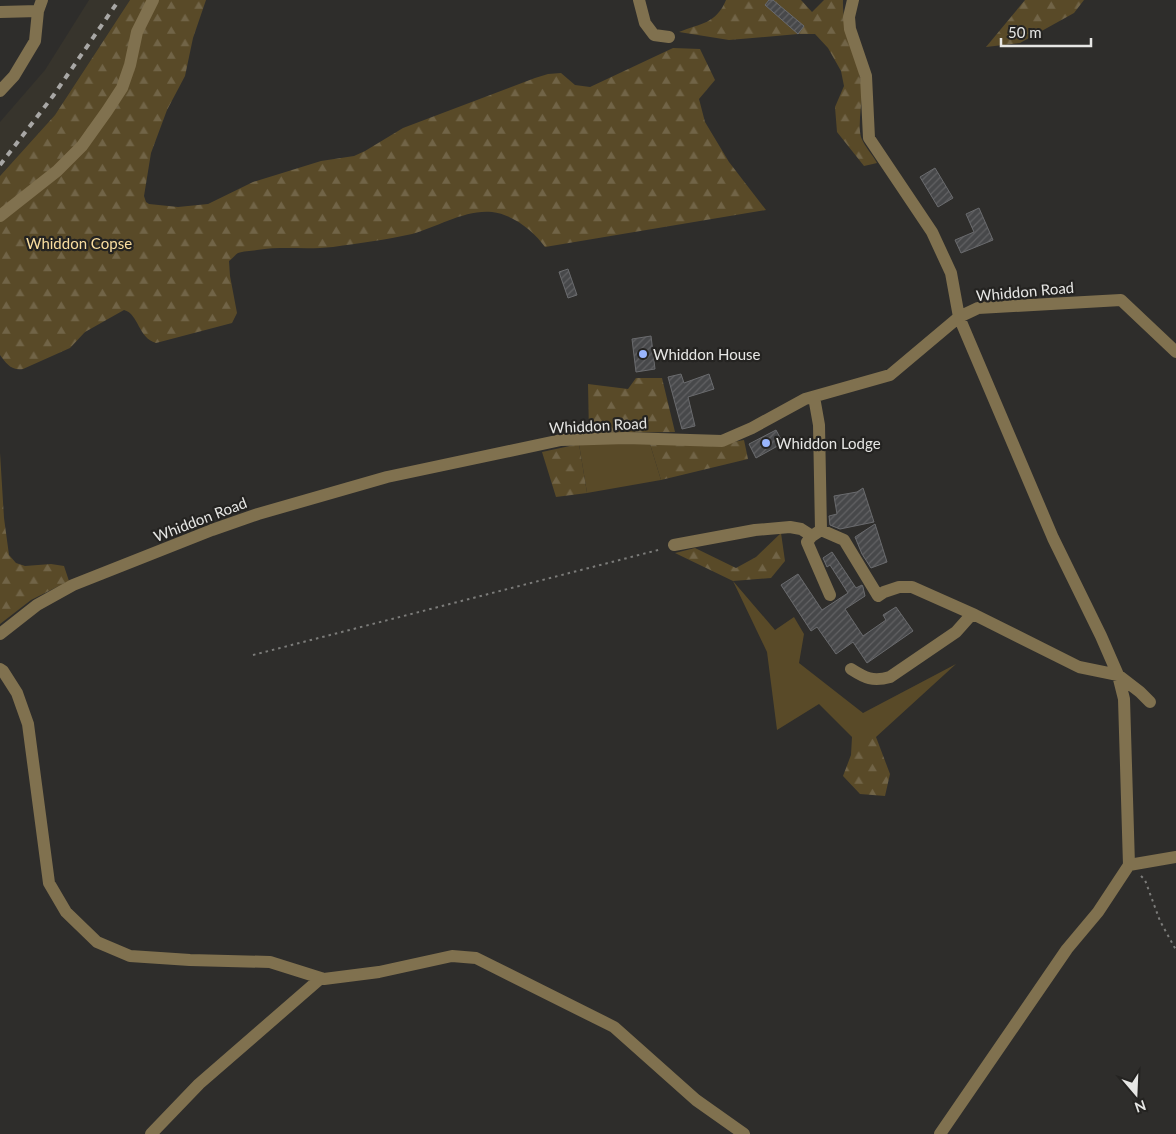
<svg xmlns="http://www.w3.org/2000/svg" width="1176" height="1134" font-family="Lato,sans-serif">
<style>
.built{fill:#37342c}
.grass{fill:#594a28}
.forest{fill:url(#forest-firs)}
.building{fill:url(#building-hatch);stroke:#6a6b6e}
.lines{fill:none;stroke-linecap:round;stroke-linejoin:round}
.path{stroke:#7c7c7a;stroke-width:2;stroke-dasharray:2.5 4;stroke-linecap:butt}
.minor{stroke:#80714f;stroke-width:12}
.rail{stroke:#a8a7a5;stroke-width:4;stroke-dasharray:6 6;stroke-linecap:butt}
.poi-dot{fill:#99b5fd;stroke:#242321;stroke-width:2}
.labels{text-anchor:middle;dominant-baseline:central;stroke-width:4.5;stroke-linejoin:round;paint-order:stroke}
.park-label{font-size:15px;fill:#f9dd9f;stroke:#242321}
.street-label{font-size:15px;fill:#e6e6e4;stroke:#242321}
.poi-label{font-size:15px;fill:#e6e6e4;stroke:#242321;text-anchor:start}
</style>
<defs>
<pattern id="forest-firs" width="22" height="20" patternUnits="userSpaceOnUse" patternTransform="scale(1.25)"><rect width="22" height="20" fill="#594a28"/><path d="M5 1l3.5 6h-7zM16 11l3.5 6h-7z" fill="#716447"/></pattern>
<pattern id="building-hatch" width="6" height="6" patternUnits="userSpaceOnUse" patternTransform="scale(1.25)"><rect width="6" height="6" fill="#47484a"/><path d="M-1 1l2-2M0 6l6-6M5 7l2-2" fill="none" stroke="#626264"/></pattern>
</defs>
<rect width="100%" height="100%" fill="#2e2d2b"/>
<!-- built -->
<path class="built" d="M89 0H130L55 115 0 176V122L45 70Z"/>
<!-- grass -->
<path class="grass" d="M579 444H650L661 480 587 493Z
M733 581 775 630 794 617 804 634 799 663 863 713 956 664 876 737H852L819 704 777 730 767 652Z"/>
<!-- forest -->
<path class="forest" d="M130 0H206L193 38 185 76 167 110 151 153 144 196 146 202 149 204 178 207 208 204 253 182 321 161 354 156 365 151 403 128 535 78 548 74 561 73 575 85 590 87 673 48 700 49 715 80 699 99 705 122 729 162 766 210 545 247C534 231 512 214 492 212 466 209 437 227 412 234 386 240 359 243 333 247 307 250 282 246 257 250 251 251 243 251 238 253 235 255 232 259 229 261L230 276 237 313 232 323 156 343C138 338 139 314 124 310L85 332 70 348 23 369C11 371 6 363 0 355V176L55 115Z
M726 0H801L812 12 824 0H843C842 32 857 52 861 83 864 98 857 122 861 137 864 146 873 155 877 163L864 166 837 132 835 107 844 86 841 71 828 48 815 34H798L729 40 679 32C701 23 716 24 726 0Z
M1025 0H1084L1074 13 1020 43 986 47Z
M636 378H662L675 432 589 433 588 384 628 389Z
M744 440 748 459 661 480 650 444H722Z
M579 444 587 493 556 497 542 452Z
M0 453 4 518 9 555 16 563 25 566 51 564 64 566 69 581 31 600 0 624Z
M781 533 785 561 771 578 733 581 675 553 695 548 736 568 756 557Z
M852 737H876L890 774 885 796 860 794 843 776 851 755Z"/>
<!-- building -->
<path class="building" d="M769 0H773L804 26 798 34 765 5Z
M935 168 953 198 938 207 920 177Z
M979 208 993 240 961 253 955 240 974 232 966 214Z
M568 269 577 295 568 298 559 272Z
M651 336 655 369 636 372 632 339Z
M681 374 684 383 709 374 714 389 688 397 695 426 682 429 668 377Z
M776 430 783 443 756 458 749 444Z
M863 488 874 522 840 529 830 525 829 516 837 514 834 496 857 492Z
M875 524 887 562 871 568 862 554 855 537Z
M832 552 856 588 862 585 863 587 865 596 845 609 863 636 886 620 883 615 896 607 913 631 867 663 853 642 836 654 817 627 811 631 781 585 798 574 822 610 848 593 830 565 827 567 823 558Z"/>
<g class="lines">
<!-- path -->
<path class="path" d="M253 655 662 549
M1141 876 1145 880 1160 921 1176 950"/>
<!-- minor -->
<path class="minor" d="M639 0 645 23 654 35 669 37
M853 0 849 17 850 29 866 76 869 138 932 232 951 273 959 317 1053 538 1101 636 1118 675 1124 699 1129 865 1098 912 1067 949 940 1134
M0 12 38 11 42 0
M0 91 14 76 35 41 38 11
M0 216 57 171 82 146 107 111 122 88 130 65 137 32 153 0
M814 397 819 425 821 530 812 536 807 542 830 595
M821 530 844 540 878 596 884 592 899 587H912L975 615 1079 667 1118 675 1140 692 1150 702
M674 545 755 530 790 527 801 529 812 536
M0 634 37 605 73 585 212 530 258 514 387 477 561 440 626 438 722 441 752 428 805 399 890 375 959 317 978 308 1121 300 1176 352
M0 669 3 671 17 693 28 724 49 883 66 912 97 942 130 956 190 960 270 962 324 979 379 972 452 956 476 958 614 1027 696 1100 744 1134
M851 669C865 678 873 682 890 677L956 632 972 614
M1129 865 1176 857
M151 1134 199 1084 321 978"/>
<!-- rail -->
<path class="rail" d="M0 165 53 96 119 0"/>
</g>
<!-- markers -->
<g class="poi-dot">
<circle cx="643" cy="354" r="5"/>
<circle cx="766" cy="443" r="5"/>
</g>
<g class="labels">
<!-- park labels -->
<g class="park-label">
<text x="79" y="243">Whiddon Copse</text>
</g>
<!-- street labels -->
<g class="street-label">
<text transform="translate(1025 291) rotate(-5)">Whiddon Road</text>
<text transform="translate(598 425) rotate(-3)">Whiddon Road</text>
<text transform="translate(200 519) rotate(-21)">Whiddon Road</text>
</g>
<!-- poi labels -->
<g class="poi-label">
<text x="653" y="354">Whiddon House</text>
<text x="776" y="443">Whiddon Lodge</text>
</g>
</g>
<!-- north arrow -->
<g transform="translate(1136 1094) rotate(161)" stroke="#242321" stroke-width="4" paint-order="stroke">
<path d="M0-4L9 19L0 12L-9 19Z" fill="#e6e6e4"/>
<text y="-8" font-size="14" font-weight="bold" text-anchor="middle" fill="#e6e6e4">N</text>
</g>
<!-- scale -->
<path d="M1001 38v8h90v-8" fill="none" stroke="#e6e6e4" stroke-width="2.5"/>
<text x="1008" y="38" font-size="15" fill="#e6e6e4" stroke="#242321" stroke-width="4" paint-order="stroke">50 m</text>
</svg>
